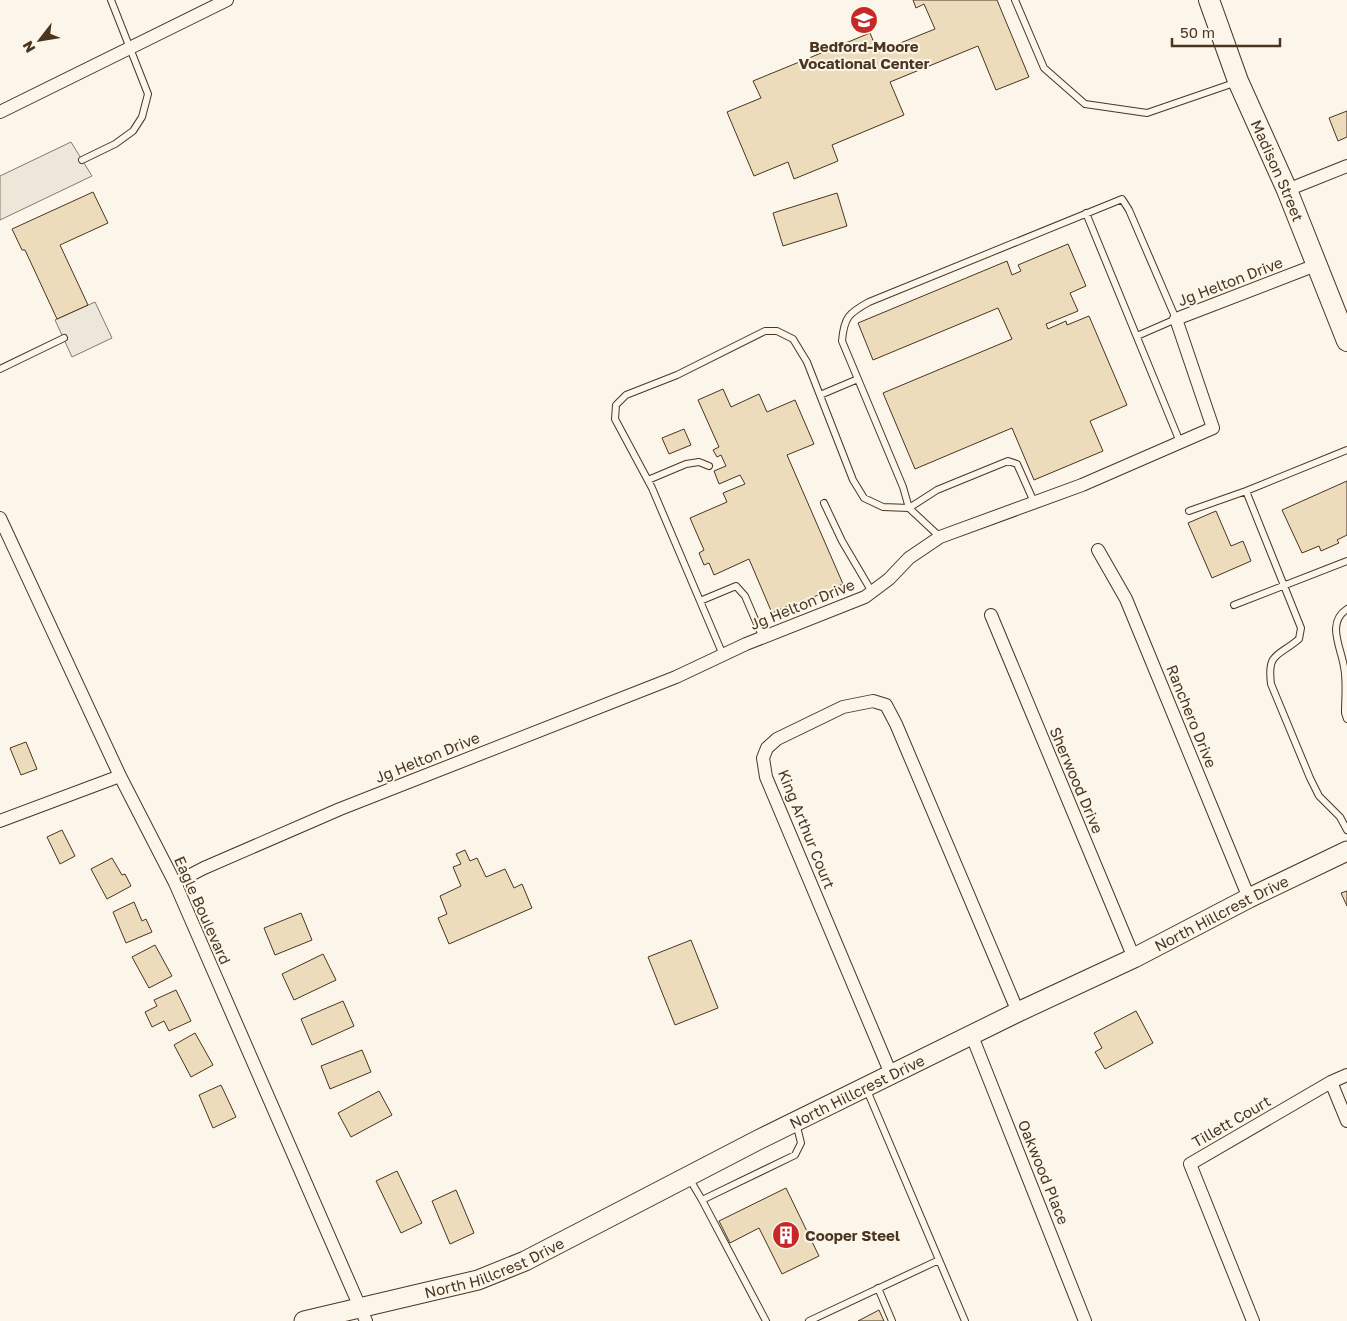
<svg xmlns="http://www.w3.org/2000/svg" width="1347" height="1321" font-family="'Golos Text',sans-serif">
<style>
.parking{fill:#ede7d9;stroke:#887966}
.building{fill:#ecdcbc;stroke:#4a3520}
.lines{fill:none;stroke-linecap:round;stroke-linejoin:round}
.lane-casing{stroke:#4a3520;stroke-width:8}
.street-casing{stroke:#4a3520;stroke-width:14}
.secondary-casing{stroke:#4a3520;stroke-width:21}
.primary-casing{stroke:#4a3520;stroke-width:22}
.lane{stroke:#fbf6e9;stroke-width:6}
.street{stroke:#fbf6e9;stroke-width:12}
.secondary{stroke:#fbf6e9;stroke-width:19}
.primary{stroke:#fbf6e9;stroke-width:20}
.labels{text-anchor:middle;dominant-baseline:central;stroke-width:4;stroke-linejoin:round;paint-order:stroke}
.poi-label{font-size:15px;font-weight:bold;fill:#4a3520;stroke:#fbf6e9}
.street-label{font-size:15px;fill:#4a3520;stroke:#fbf6e9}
</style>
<rect width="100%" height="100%" fill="#fbf6e9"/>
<!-- parking -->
<path class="parking" d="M71 142 92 176 0 220V176Z
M95 302 112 338 72 357 55 320Z"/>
<!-- building -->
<path class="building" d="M913 0H997L1029 77 996 90 978 46 890 82 904 115 832 145 838 161 794 179 788 162 754 176 727 112 761 98 753 81 870 33 878 52 935 29 924 4 916 8Z
M1347 111V137L1338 141 1329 118Z
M93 192 108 223 60 245 88 305 57 319 25 250H22L12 229Z
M837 193 847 226 783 246 773 213Z
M1068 244 1086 286 1070 293 1078 311 1046 324 1048 329 1066 321 1067 325 1089 316 1127 405 1090 421 1103 451 1034 480 1012 428 915 469 883 393 1012 339 998 308 873 360 858 323 1007 261 1012 275 1021 271 1018 265Z
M723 389 731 407 759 394 767 412 795 400 814 444 787 455 843 584 791 607 790 605 772 613 749 559 714 575 709 563 704 565 699 553 704 550 690 518 727 502 723 493 745 484 740 475 719 484 714 471 726 466 721 455 717 457 713 450 719 447 698 400Z
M684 429 691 445 669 454 662 438Z
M1347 481V535L1337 540 1339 543 1321 551 1319 546 1302 553 1282 510Z
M1216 511 1231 546 1243 541 1251 561 1212 578 1188 523Z
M26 742 37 769 21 775 10 748Z
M62 830 75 856 60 864 47 837Z
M465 850 470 861 477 858 486 877 505 869 514 888 522 884 532 908 449 944 438 918 447 914 440 896 461 886 453 867 461 864 456 854Z
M112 858 122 875 125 874 131 886 107 899 91 869Z
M1347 891V906L1341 893Z
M134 902 142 921 146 919 152 932 126 943 113 912Z
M301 913 312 940 275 955 264 928Z
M691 940 718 1008 675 1025 648 957Z
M155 945 172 976 149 988 132 957Z
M323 954 336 980 294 1000 282 974Z
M176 990 191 1021 169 1031 164 1021 152 1027 145 1012 157 1006 154 1000Z
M343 1001 354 1026 312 1045 301 1019Z
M1136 1011 1153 1043 1105 1069 1095 1052 1102 1048 1094 1033Z
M195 1033 213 1065 191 1077 174 1045Z
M362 1050 371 1072 330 1089 321 1066Z
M221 1085 236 1117 213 1128 199 1095Z
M379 1091 392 1115 351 1137 338 1113Z
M397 1171 422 1223 401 1233 376 1181Z
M786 1188 819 1256 782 1274 759 1228 730 1243 719 1221Z
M456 1190 474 1233 450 1244 432 1201Z
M879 1310 884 1321H858Z"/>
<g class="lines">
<!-- lane casing -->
<g class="lane-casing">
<path id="lane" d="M1015 0 1044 68 1085 104 1147 113 1237 82
M82 160 115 144 133 131 142 117 148 94 111 0
M1086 213 1180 442
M0 369 64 338
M820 395 858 379
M648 480 686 464 699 462 709 466
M1246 491 1301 628 1299 639C1278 657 1267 652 1271 684L1310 778 1319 796 1340 817 1347 830
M1034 502 1017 464 1008 461 937 490 909 508 903 487 842 341C844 317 849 313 869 302L1122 199 1129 210 1176 319 1137 336
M824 503 842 541 872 592
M1189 511 1246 491 1347 450
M700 601 736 586 745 596 763 638
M1234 605 1347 561
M1347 609C1326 623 1341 647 1344 667 1347 681 1345 698 1345 713L1347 719
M723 655 652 488 615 419 616 405 626 395 677 375 765 331H777L793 339 807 362 853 480 864 498 883 507 909 508 940 537
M866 1088 965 1321
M689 1178 702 1200 795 1155 801 1143 796 1123
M702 1200 766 1321
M878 1288 892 1321
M809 1321 939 1260"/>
</g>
<!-- street casing -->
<g class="street-casing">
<path id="street" d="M0 112 227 0
M1287 190 1347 166
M0 518 120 776 175 883 366 1321
M1098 550 1126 599 1249 898
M991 615 1134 958
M0 821 120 776
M175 883 204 868 340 809 676 677 746 644 865 597 889 579 909 558 940 537 1082 485 1213 428 1176 319 1316 265
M972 1036 1085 1321
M891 1074 766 777 763 758 767 748 777 739 843 707 873 701 886 705 896 724 1018 1012
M1331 1082 1347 1121
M1253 1321 1190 1164 1331 1082 1347 1075"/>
</g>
<!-- secondary casing -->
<g class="secondary-casing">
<g id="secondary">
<path id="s1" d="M304 1321 478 1280 525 1261 758 1140 1018 1012 1134 958 1249 898 1347 851"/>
</g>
</g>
<!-- primary casing -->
<g class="primary-casing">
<g id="primary">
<path id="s2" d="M1209 0 1238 81 1287 190 1347 341"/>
</g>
</g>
<!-- lane -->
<use href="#lane" class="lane"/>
<!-- street -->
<use href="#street" class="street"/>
<!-- secondary -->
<use href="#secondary" class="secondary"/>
<!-- primary -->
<use href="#primary" class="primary"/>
</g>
<!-- icons -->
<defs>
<g id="school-disc" transform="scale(1.4375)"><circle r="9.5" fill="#c62828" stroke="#fbf6e9"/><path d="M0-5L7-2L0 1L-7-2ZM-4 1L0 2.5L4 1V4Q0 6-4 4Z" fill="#fff"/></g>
<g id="building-disc" transform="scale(1.4375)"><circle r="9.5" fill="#c62828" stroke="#fbf6e9"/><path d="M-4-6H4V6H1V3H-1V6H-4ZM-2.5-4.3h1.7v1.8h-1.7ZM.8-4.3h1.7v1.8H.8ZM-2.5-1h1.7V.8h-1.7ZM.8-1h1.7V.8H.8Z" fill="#fff"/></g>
</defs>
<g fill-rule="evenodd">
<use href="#school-disc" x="864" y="20"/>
<use href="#building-disc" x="786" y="1235"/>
</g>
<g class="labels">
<!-- poi labels -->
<g class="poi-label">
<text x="864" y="46">Bedford-Moore<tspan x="864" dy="17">Vocational Center</tspan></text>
<text x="805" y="1235" text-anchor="start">Cooper Steel</text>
</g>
<!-- street labels -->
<g class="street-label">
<text stroke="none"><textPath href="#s2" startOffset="184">Madison Street</textPath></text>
<text transform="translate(1230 281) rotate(-21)">Jg Helton Drive</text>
<text transform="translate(802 604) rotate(-22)">Jg Helton Drive</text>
<text transform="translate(1192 716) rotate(68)">Ranchero Drive</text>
<text transform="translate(427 757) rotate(-22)">Jg Helton Drive</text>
<text transform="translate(1077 780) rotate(67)">Sherwood Drive</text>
<text transform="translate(807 829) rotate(68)">King Arthur Court</text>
<text transform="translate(203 910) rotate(66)">Eagle Boulevard</text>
<text stroke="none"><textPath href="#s1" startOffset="1008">North Hillcrest Drive</textPath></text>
<text stroke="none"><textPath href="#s1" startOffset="602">North Hillcrest Drive</textPath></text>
<text transform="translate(1231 1121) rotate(-30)">Tillett Court</text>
<text transform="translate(1044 1172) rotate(68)">Oakwood Place</text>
<text stroke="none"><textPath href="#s1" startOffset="198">North Hillcrest Drive</textPath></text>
</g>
</g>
<!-- north arrow -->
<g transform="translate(40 40) rotate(239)" stroke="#fbf6e9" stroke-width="4" paint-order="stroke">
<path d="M0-4L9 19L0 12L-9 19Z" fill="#4a3520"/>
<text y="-8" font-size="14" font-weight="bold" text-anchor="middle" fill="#4a3520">N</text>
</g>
<!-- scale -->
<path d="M1172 38v8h108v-8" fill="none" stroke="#4a3520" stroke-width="2.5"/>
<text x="1180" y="38" font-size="15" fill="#4a3520" stroke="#fbf6e9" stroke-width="4" paint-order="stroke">50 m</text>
</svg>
